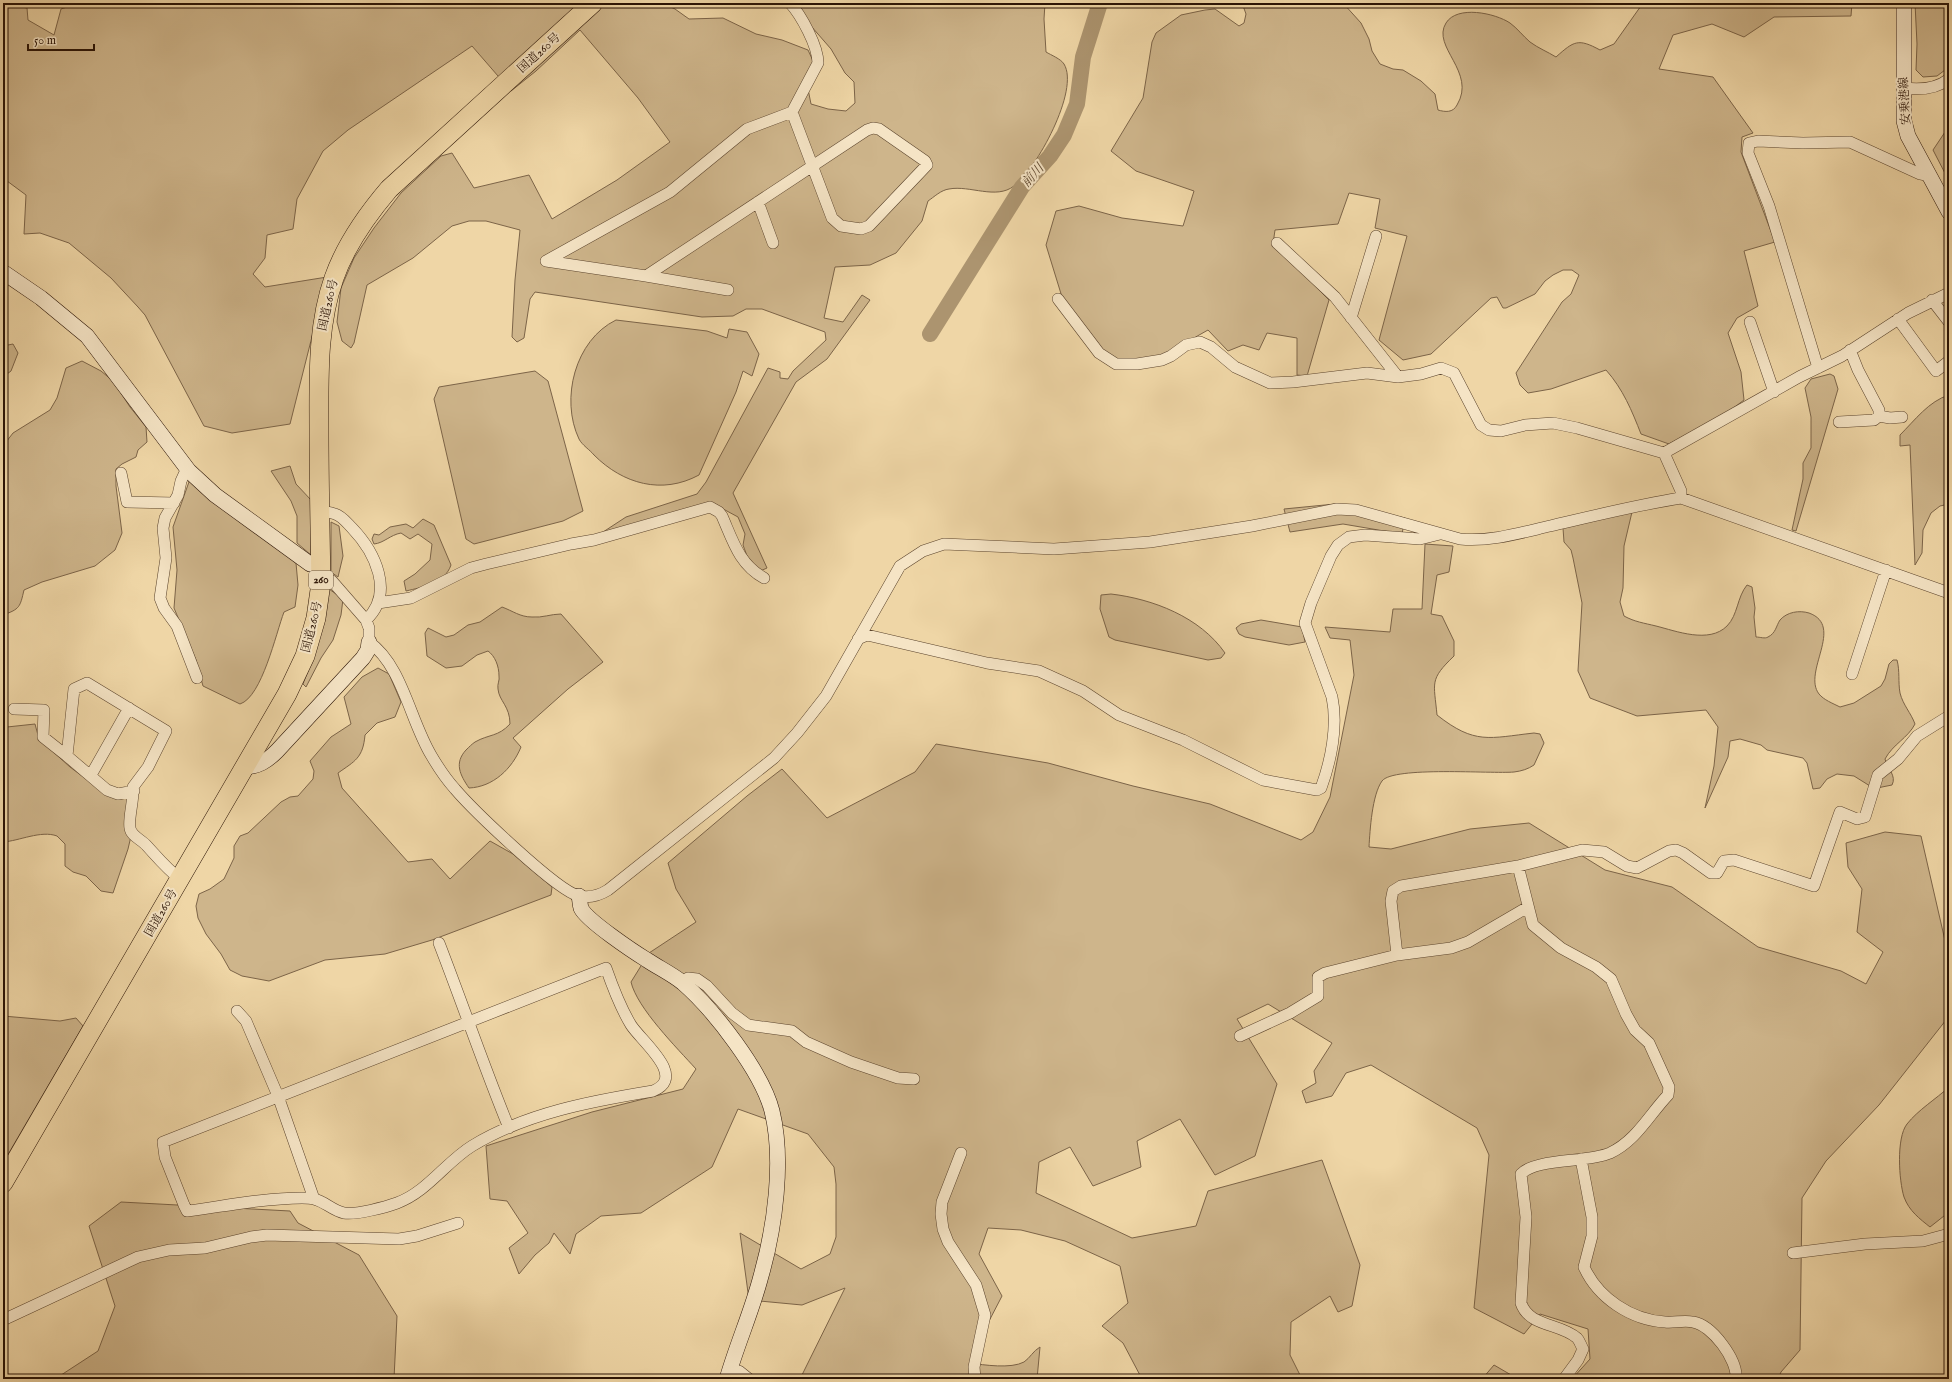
<svg xmlns="http://www.w3.org/2000/svg" width="1952" height="1382" font-family="'IM FELL English','Noto Serif JP',serif">
<style>
.green{fill:#ceb58b;stroke:#7c6448}
.lines{fill:none;stroke-linecap:round;stroke-linejoin:round}
.river{stroke:#ac946f;stroke-width:16}
.street-casing{stroke:#5b442d;stroke-width:12}
.secondary-casing{stroke:#2a1305;stroke-width:16}
.highway-casing{stroke:#2a1305;stroke-width:20}
.street{stroke:#f5e4c5;stroke-width:11}
.secondary{stroke:#f5e4c5;stroke-width:15}
.highway{stroke:#efd6a6;stroke-width:19}
.labels{text-anchor:middle;dominant-baseline:central;stroke-width:4;stroke-linejoin:round;paint-order:stroke}
.shield{fill:#f5e4c5;stroke:#67523f;stroke-width:1}
.shield-label{font-size:11px;font-weight:bold;fill:#2a1305}
.street-label{font-size:12px;fill:#2a1305;stroke:#f5e4c5}
.water-label{font-size:13px;font-style:italic;fill:#5e472f;stroke:#f5e4c5}
</style>
<rect width="100%" height="100%" fill="#efd6a6"/>
<filter id="stains"><feTurbulence type="fractalNoise" baseFrequency=".005" numOctaves="4"/><feColorMatrix values="0 0 0 0 .2 0 0 0 0 .09 0 0 0 0 .02 0 0 0 .5 -.17"/></filter>
<radialGradient id="worn" r=".72"><stop offset=".6" stop-color="#630" stop-opacity="0"/><stop offset="1" stop-color="#630" stop-opacity=".3"/></radialGradient>
<!-- green -->
<path class="green" d="M3 3 27 8 28 20 54 35 61 9 79 3H663L675 9 689 19 723 18 756 34 782 40 808 50 814 63 806 79 811 104 828 109 846 111 855 103 854 82 845 73 831 49 791 3H1045L1044 19 1046 52C1051 55 1061 59 1064 64 1080 90 1036 170 1014 186 996 200 970 185 949 189 941 190 934 197 928 201L922 221 896 253 870 265 835 267 824 318 843 322 862 295 870 300 827 359 796 382 733 493 767 568 758 572 750 564 743 545 745 534 738 517 714 504 600 534 626 517 697 494 706 482 768 368 780 372V378L788 379 793 371 826 340 825 332 762 309H746L733 316 702 317 535 292 530 299 524 338 517 342 512 337 515 280 520 230 486 221H469L452 226 413 258 367 285 354 343 351 348 342 341 337 322 341 288 354 258 374 228 401 193 441 156 452 153 474 188 529 175 552 219 617 180 670 142 638 98 580 30 536 71 511 91 472 46 348 130 323 151 297 199 293 229 267 235 265 258 253 274 265 287 327 277 290 424 232 433 204 426 145 315 138 307 111 278 69 243 40 233 24 234 26 195 3 178Z
M1242 3H1343L1361 23 1369 39 1372 51 1380 64 1393 69 1403 70 1421 81 1435 94 1438 110C1445 112 1453 113 1457 105 1477 72 1431 47 1446 23 1457 5 1495 13 1510 23 1517 28 1523 36 1530 42 1538 48 1548 52 1556 57 1574 41 1578 38 1600 50L1614 44 1643 3H1852L1851 16 1774 17 1744 37 1712 24 1673 35 1659 69 1713 77 1753 133 1742 137 1741 152 1775 242 1744 251 1758 306 1737 318 1728 333 1741 372 1744 400 1728 412 1669 444 1641 434C1632 411 1623 389 1606 370L1551 389 1528 393 1520 385 1516 373 1562 302 1571 294 1579 275 1572 270H1563L1553 275 1545 281 1535 294 1506 308H1503L1497 297 1491 298 1431 354 1403 360 1379 340 1407 236 1375 228 1380 199 1349 193 1338 224 1275 230 1273 244 1329 300 1307 376 1297 375V338L1267 333 1259 350 1243 345 1228 351 1208 330 1162 356 1116 362 1101 351 1062 297 1046 245 1056 211 1079 206 1122 218 1183 226 1194 191 1136 171 1111 151 1143 98 1152 42 1156 33 1181 15 1205 10 1215 9 1239 26 1244 23 1246 14Z
M1915 3H1949V67L1937 76 1923 77 1916 70 1917 44Z
M1949 130V181L1933 150 1945 132Z
M616 320 707 331 727 338 729 329 747 332 759 354 752 376 743 371 736 392 699 475C662 495 623 484 594 455 590 450 582 445 579 439 560 399 575 340 616 320Z
M13 344 18 353 11 371 3 377V346Z
M82 361 101 371 113 381 130 407 146 427 147 442 138 450 136 457 122 464 116 469V486L122 533 115 550 95 566 42 582 24 590C20 607 20 609 3 615V446L13 433 50 410 57 398 66 368Z
M535 371 548 381 583 511 563 521 474 544 466 539 434 399 439 387Z
M1830 374 1834 376 1838 389 1796 531 1792 530 1803 479V463L1811 448V417L1805 388 1811 379Z
M1949 395V504L1940 506 1931 513 1923 530 1922 553 1915 565 1910 445 1900 446V435C1915 420 1929 401 1949 395Z
M290 466 296 484 311 500V555L297 543V516L291 501 271 471Z
M190 479 296 563 298 585 295 607 284 612C276 633 262 697 240 704L203 686 196 660 174 608 177 570 173 527Z
M1335 504 1405 518 1402 534 1343 524 1290 532 1284 509Z
M1632 512 1624 546 1623 588 1620 602 1624 616C1635 622 1644 623 1656 626 1676 631 1709 644 1727 626 1738 615 1737 597 1747 585L1752 587 1755 608 1754 617 1756 637C1760 637 1765 639 1768 637 1776 633 1776 626 1780 620 1787 612 1799 610 1809 613 1845 626 1802 672 1819 694 1824 700 1832 703 1840 707L1854 703 1881 686 1885 679 1889 664 1893 660H1897C1900 671 1898 682 1900 693 1903 705 1911 713 1915 724 1908 738 1893 744 1885 759 1887 768 1897 776 1892 785L1877 788 1870 786 1854 776 1837 774 1827 779 1820 788 1813 789 1807 763 1803 758 1767 750 1761 745 1740 739 1730 741 1728 757 1705 808 1714 766 1718 727 1706 710 1637 716 1590 698 1578 671 1582 603 1573 558 1571 550 1564 542 1563 528Z
M423 519 434 525 451 565C445 583 423 587 406 591L404 581 415 574 430 560 432 544 418 534 410 539 401 533C390 535 384 543 374 544L372 539 374 534 379 535 390 527 406 524 413 528Z
M331 522 339 526 343 556 338 577 331 572Z
M1425 544 1453 546 1449 572 1437 575 1431 614 1442 616 1454 641V656C1429 680 1434 682 1437 715 1475 745 1489 738 1534 733L1540 734 1544 743 1534 765C1528 769 1522 771 1514 772 1492 774 1393 766 1382 781 1372 795 1370 830 1369 847L1391 849 1470 829 1529 823 1605 870 1672 887 1758 947 1841 971 1866 984 1883 952 1857 932 1862 889 1848 867 1846 843 1885 832 1921 836 1949 958V987L1946 1020 1879 1105 1826 1161 1802 1198 1800 1350 1781 1372 1778 1379H1572L1590 1359 1588 1329 1540 1314 1524 1334 1474 1308 1489 1155 1477 1128 1371 1065 1346 1073 1332 1096 1306 1103 1302 1091 1316 1083 1314 1071 1332 1043 1268 1004 1237 1019 1277 1084 1255 1156 1215 1175 1180 1119 1137 1141 1141 1167 1093 1186 1070 1147 1039 1162 1036 1193 1132 1238 1196 1226 1208 1191 1322 1160 1360 1265 1352 1306 1338 1312 1330 1296 1291 1322 1290 1355 1302 1379H1142L1123 1343 1102 1326 1128 1303 1120 1266 1065 1241 1021 1230 988 1228 979 1254 1002 1296 974 1350 970 1363C984 1365 1011 1369 1024 1362 1030 1358 1033 1351 1040 1347L1037 1379H800L845 1288 802 1305 749 1300 740 1233 801 1269 830 1254 836 1237V1184L834 1167 808 1134 738 1109 712 1167 641 1213 601 1216 576 1234 570 1254 554 1233 549 1243 535 1255 519 1274 509 1248 528 1233 507 1201 490 1199 486 1146 592 1112 683 1089 696 1069C677 1048 637 1008 631 982L649 953 696 922 676 889 668 863 747 796 782 769 827 818 915 772 936 744 1048 763 1133 786 1210 804 1301 840 1313 832 1330 797 1354 675 1350 640 1330 638 1325 627 1390 632 1393 609H1422Z
M329 589 343 599 341 615 333 640 321 658 306 687 303 684 314 655Z
M1111 594C1153 599 1200 617 1225 653L1221 658 1208 660 1115 640 1109 637 1100 609 1101 595Z
M502 607C513 611 520 617 532 617 542 618 551 614 561 614L603 662 568 689 513 738 521 747C512 769 493 787 469 788 460 775 454 763 466 750 469 747 472 744 475 742 489 734 498 737 510 724 510 706 499 701 498 689 497 684 500 680 499 676 499 666 495 656 488 651L477 655 462 666 446 668 427 656 425 633 428 628 446 637 454 635 468 625 480 622Z
M1261 620 1302 627 1305 642 1289 645 1245 637 1239 634 1236 628 1241 624Z
M378 668 389 674 401 702 395 717 377 723 365 735C363 758 355 761 338 773L342 788 408 862 432 859 450 879 490 841 513 854 552 887 551 895 432 940 385 954 325 960 269 981 242 976 230 970 221 954 206 934 198 918 196 906 199 894 210 889 224 879 234 858V846L240 836 248 833 281 802 290 797 298 796 313 779 314 771 310 761 331 737 351 724 344 697 362 677Z
M35 724 39 739 70 767 106 794 128 795 135 819 128 849 113 893 101 891 86 876 73 872 65 866V844L57 836C41 830 19 841 3 842V726L7 727Z
M3 1016 60 1021 76 1018 83 1026 3 1163Z
M1949 1087V1212L1930 1227C1920 1219 1909 1211 1904 1197 1899 1181 1896 1138 1907 1124 1918 1110 1936 1099 1949 1087Z
M121 1202 290 1211 298 1223 359 1255 397 1316 394 1379H55L98 1351 115 1306 89 1226Z
M1494 1365 1518 1379H1482Z"/>
<g class="lines">
<!-- river -->
<path class="river" d="M930 334 1022 187 1050 156 1064 135 1077 104 1083 57 1100 3"/>
<!-- street casing -->
<g class="street-casing">
<path id="street" d="M1904 88C1919 90 1936 89 1949 79
M758 202 773 243
M1277 243 1335 297 1398 377
M546 261 646 276 867 130 873 128 879 129 925 161 927 165 869 226 861 229 841 226 832 218 792 112
M546 261 670 192 747 129 792 112 818 63C818 46 801 15 790 3
M646 276 728 290
M1058 299 1099 353 1116 364H1137L1162 360 1171 356 1186 345 1200 342 1211 347 1235 367 1270 383 1293 382 1367 373 1398 377 1421 374 1441 368 1454 373 1481 425 1489 430 1501 431 1525 425 1553 423 1577 428 1664 453 1799 377 1842 356 1908 313 1949 293
M1932 300 1949 322
M1351 318 1376 236
M1898 319 1936 371 1949 361
M1750 322 1774 392
M1818 368 1769 206 1748 153 1749 143 1758 141 1803 143 1850 142 1920 174 1929 176
M1879 416 1890 418 1902 417
M1839 422 1874 420 1879 416V410L1858 370 1850 350
M1664 453 1681 491V498
M187 468 181 481 178 495 165 518 163 528 166 558 160 598 164 608 177 626 197 678
M121 473 127 502 174 503
M320 511C325 512 330 512 335 514 342 516 347 523 352 528 375 552 395 593 366 620
M332 581 366 620 369 628V642C402 665 410 720 431 755 438 767 446 779 455 789 473 810 557 891 579 896 589 898 600 895 608 890L774 758 797 733 826 696 900 566 923 551 944 544 1054 549 1150 542 1252 526 1337 509 1356 510 1460 539C1490 542 1520 533 1550 526 1593 516 1637 505 1681 498L1949 593
M378 603 411 598 471 568 486 564 571 544 594 540 710 507 719 512 722 516C733 541 739 564 764 578
M858 639 867 635 987 663 1039 671 1083 691 1119 715 1183 740 1263 780 1317 790 1321 788C1331 761 1338 726 1332 697L1305 623 1311 603 1331 556 1338 545 1349 537 1365 535 1420 539 1440 534
M1852 674 1886 570
M14 709 44 710 43 737 67 756
M91 775 129 708
M134 791 118 794 107 790 67 756 74 689 87 683 166 731 148 767 133 787C134 800 128 819 130 828 131 836 142 840 147 846 158 858 167 869 180 879
M1518 866 1533 925 1561 948 1596 967 1611 979 1626 1014 1635 1030 1649 1043 1669 1087 1668 1095C1649 1115 1636 1141 1610 1153 1587 1163 1536 1158 1521 1174L1526 1217 1521 1303C1529 1327 1560 1323 1577 1338 1580 1341 1581 1346 1583 1349L1578 1360 1564 1379
M439 943C463 1005 484 1067 509 1128
M1397 955 1391 901 1393 891 1401 886 1518 866 1582 850 1604 852 1627 866 1637 868 1669 851 1676 850 1683 853 1711 873H1717L1724 861 1734 860 1814 886 1840 812 1857 819 1865 817 1878 775 1898 759 1917 736 1949 716
M606 968C613 988 620 1007 631 1025 641 1041 688 1077 653 1091 592 1101 526 1113 472 1146 446 1162 427 1192 397 1203 386 1207 356 1215 344 1213 333 1211 324 1201 314 1199 310 1198 305 1198 302 1198 264 1198 225 1206 187 1211L184 1205 165 1157 163 1142Z
M682 983 688 978 697 979 707 986 732 1013 748 1025 792 1031 806 1042 851 1062 898 1078 914 1079
M237 1011 246 1021 278 1096 314 1199
M1240 1036 1290 1013 1318 996V977L1325 973 1397 955 1451 948 1468 942 1528 907
M961 1153 942 1202 941 1214 943 1229 948 1242 976 1285 985 1315 974 1367 975 1379
M1581 1159 1592 1217V1236L1584 1267C1598 1298 1631 1320 1665 1322 1674 1323 1684 1320 1693 1322 1712 1325 1738 1360 1736 1379
M1793 1253 1865 1244 1923 1241 1949 1234
M3 1320 138 1257 169 1250 205 1248 251 1237 267 1235 399 1239 417 1236 458 1223
M730 1369 739 1371 749 1379"/>
</g>
<!-- secondary casing -->
<g class="secondary-casing">
<path id="secondary" d="M1904 3V121L1908 136 1949 212
M3 272 41 298 87 336 189 471 215 495 310 564
M244 767C258 767 267 761 277 751L363 658 368 650 369 642
M579 896C580 900 580 905 581 908 586 920 634 952 647 960 659 968 672 974 683 983 714 1010 762 1072 772 1111 784 1160 775 1227 761 1276 752 1311 737 1344 727 1379"/>
</g>
<!-- highway casing -->
<g class="highway-casing">
<path id="highway" d="M3 1183 287 694 305 656 316 618 321 583C320 531 319 480 319 428 319 378 317 326 334 278 346 244 366 216 389 189L593 3"/>
</g>
<!-- street -->
<use href="#street" class="street"/>
<!-- secondary -->
<use href="#secondary" class="secondary"/>
<!-- highway -->
<use href="#highway" class="highway"/>
</g>
<g class="labels">
<!-- shield labels -->
<rect class="shield" x="309" y="571" width="24" height="18" rx="3"/>
<g class="shield-label">
<text x="321" y="580">260</text>
</g>
<!-- street labels -->
<g class="street-label">
<text transform="translate(539 53) rotate(-42)">国道260号</text>
<text transform="translate(1905 101) rotate(-93)">安乗港線</text>
<text transform="translate(328 305) rotate(-77)">国道260号</text>
<text transform="translate(312 627) rotate(-76)">国道260号</text>
<text transform="translate(161 913) rotate(-60)">国道260号</text>
</g>
<!-- water labels -->
<g class="water-label">
<text transform="translate(1033 176) rotate(-48)">前川</text>
</g>
</g>
<!-- margin -->
<rect width="1952" height="1382" fill="none" stroke="#efd6a6" stroke-width="16"/>
<rect x="4" y="4" width="1944" height="1374" fill="none" stroke="#2a1305" stroke-width="2"/>
<rect x="8" y="8" width="1936" height="1366" fill="none" stroke="#2a1305"/>
<!-- scale -->
<path d="M28 44v6h66v-6" fill="none" stroke="#2a1305" stroke-width="2"/>
<text x="34" y="44" font-size="12" fill="#2a1305" stroke="#f5e4c5" stroke-width="3" paint-order="stroke">50 m</text>
<rect width="100%" height="100%" filter="url(#stains)"/>
<rect width="100%" height="100%" fill="url(#worn)"/>
</svg>
